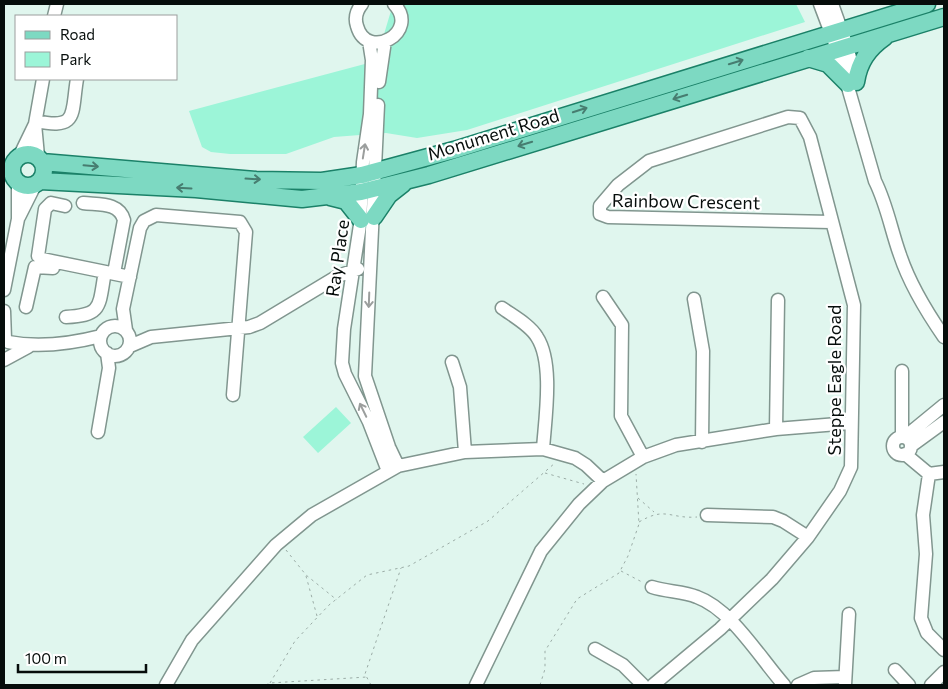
<svg xmlns="http://www.w3.org/2000/svg" width="948" height="689" font-family="Commissioner,sans-serif">
<style>
.green{fill:#9cf5d8}
.lines{fill:none;stroke-linecap:round;stroke-linejoin:round}
.minor-casing{stroke:#81968f;stroke-width:15}
.major-casing{stroke:#1b8168;stroke-width:19}
.path{stroke:#9baca6;stroke-width:1;stroke-dasharray:2.5 4;stroke-linecap:butt}
.minor{stroke:#fff;stroke-width:12}
.major{stroke:#7dd9c2;stroke-width:16}
.oneway{stroke:#477d70}
.oneway2{stroke:#9b9e9d}
.labels{text-anchor:middle;dominant-baseline:central;stroke-width:4.5;stroke-linejoin:round;paint-order:stroke}
.street-label{font-size:18px;fill:#060d0b;stroke:#fff}
</style>
<rect width="100%" height="100%" fill="#e0f6ee"/>
<!-- green -->
<path class="green" d="M393 4H796L805 22 467 130 417 138 386 133 334 137 286 154H230L211 152 202 147 189 111 376 61Z
M336 407 351 423 318 453 303 437Z"/>
<g class="lines">
<!-- minor casing -->
<g class="minor-casing">
<path id="minor" d="M362 4C357 10 354 17 357 26 367 62 421 32 394 4
M820 4 837 49 875 181C887 205 891 230 900 255 910 285 926 311 944 337
M832 4 847 46 856 81
M54 16 57 4
M369 41 372 60 370 114 363 162 360 225 344 329 342 363 345 374 369 422 388 471
M379 82 385 41
M378 105 365 376 389 447 398 466
M36 121C79 130 71 114 77 79
M20 155 35 124
M38 156 35 124 43 79
M83 203C99 205 119 202 124 220L114 273
M65 206 51 203 45 209 38 256 42 259 130 277
M19 217 35 185
M4 290 18 219V182
M603 297 622 325 621 416 643 457
M694 299 703 351 702 442
M26 307 35 267 53 268
M502 308C513 316 530 325 537 337 554 363 545 419 543 449
M4 311 5 339
M66 317C100 315 99 309 104 277
M100 341a15 15 0 1 1 30 0a15 15 0 1 1-30 0Z
M126 330 123 309 140 228 144 221 156 215 240 222 246 232 233 395
M8 342C39 348 70 344 101 336
M130 346 151 337 249 327 260 323 338 276 358 269
M4 360 28 347
M452 362 460 387 465 452
M776 429 778 300
M98 432 109 368 107 353
M902 436V371
M893 446a9 9 0 1 1 18 0a9 9 0 1 1-18 0Z
M905 437 944 405
M911 446 944 422
M905 454 929 474 944 472
M929 474 923 515 926 554 921 618 927 633 944 650
M707 515 773 517 783 521 808 537
M652 587C667 592 683 591 697 597 731 609 760 658 784 685
M595 649 623 665 643 685
M895 670 909 685
M166 685 192 640 276 545 312 515 398 466 465 452 543 449 575 458 586 465 603 481
M476 685 541 551 579 504 603 481 643 457 676 445 776 429 850 423
M653 685 720 629 772 579 808 537 840 491 851 467 854 305 810 137 800 118 788 117 649 161 618 185 600 206V214L608 217 831 222
M798 685 814 678 845 677
M845 685 849 614
M931 685 944 672"/>
</g>
<!-- major casing -->
<g class="major-casing">
<path id="major" d="M808 58 828 64 848 84
M856 82C859 62 868 49 885 37
M12 170a16 16 0 1 1 32 0a16 16 0 1 1-32 0Z
M42 162 256 180 322 181 362 175 454 150 927 4
M40 181 196 189 302 199 361 192 429 175 944 17
M330 197 346 201 361 220
M374 217 389 195 403 184"/>
</g>
<!-- path -->
<path class="path" d="M545 473 584 484
M638 498 654 512
M639 522C666 506 669 519 697 517
M286 550 306 575 337 600
M621 571 642 582
M306 576 317 616
M270 683 295 641 329 605 367 575 409 566 488 521 555 463
M266 685 270 683 367 677
M371 685 365 674 401 568
M540 685 545 669V651L577 599 619 573 628 556 639 524 636 474"/>
<!-- minor -->
<use href="#minor" class="minor"/>
<!-- major -->
<use href="#major" class="major"/>
</g>
<!-- one-way arrows -->
<defs><path id="oneway-shaft" d="M-6 0H5M1.5-3L5.5 0L1.5 3" fill="none" stroke-width="1.6" stroke-linecap="round" stroke-linejoin="round" transform="scale(1.25)"/></defs>
<g class="oneway">
<use href="#oneway-shaft" transform="translate(736 62) rotate(-17)"/>
<use href="#oneway-shaft" transform="translate(680 97) rotate(163)"/>
<use href="#oneway-shaft" transform="translate(580 110) rotate(-18)"/>
<use href="#oneway-shaft" transform="translate(525 144) rotate(163)"/>
<use href="#oneway-shaft" transform="translate(91 166) rotate(5)"/>
<use href="#oneway-shaft" transform="translate(253 179) rotate(3)"/>
<use href="#oneway-shaft" transform="translate(184 188) rotate(-177)"/>
</g>
<g class="oneway2">
<use href="#oneway-shaft" transform="translate(364 151) rotate(-81)"/>
<use href="#oneway-shaft" transform="translate(369 300) rotate(92)"/>
<use href="#oneway-shaft" transform="translate(363 410) rotate(-116)"/>
</g>
<g class="labels">
<!-- street labels -->
<g class="street-label">
<text transform="translate(493 134) rotate(-17)">Monument Road</text>
<text transform="translate(686 201) rotate(1)">Rainbow Crescent</text>
<text transform="translate(337 258) rotate(-82)">Ray Place</text>
<text transform="translate(834 380) rotate(-90)">Steppe Eagle Road</text>
</g>
</g>
<!-- border -->
<rect width="948" height="689" fill="none" stroke="#060d0b" stroke-width="10"/>
<!-- legend -->
<rect x="15" y="15" width="162" height="65" fill="#ffffff" stroke="#9b9e9d"/>
<rect x="25" y="31" width="25" height="8" fill="#7dd9c2" stroke="#9b9e9d"/>
<text x="60" y="40" font-size="15" fill="#060d0b">Road</text>
<rect x="25" y="52" width="25" height="15" fill="#9cf5d8" stroke="#9b9e9d"/>
<text x="60" y="65" font-size="15" fill="#060d0b">Park</text>
<!-- scale -->
<path d="M18 664v8h128v-8" fill="none" stroke="#060d0b" stroke-width="2.5"/>
<text x="25" y="664" font-size="15" fill="#060d0b" stroke="#ffffff" stroke-width="4" paint-order="stroke">100 m</text>
</svg>
